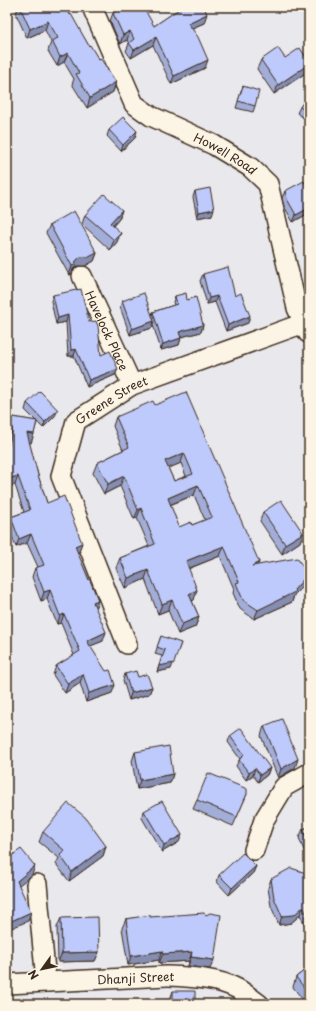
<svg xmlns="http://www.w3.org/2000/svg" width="316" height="1011" font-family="'Playpen Sans',sans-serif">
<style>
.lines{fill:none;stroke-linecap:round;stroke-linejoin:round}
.minor-casing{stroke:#3b2a1e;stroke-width:22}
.minor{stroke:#fcf5e5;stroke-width:19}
.wall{fill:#a3aed8;stroke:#3b2a1e;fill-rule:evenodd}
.shaded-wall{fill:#858db0;stroke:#3b2a1e}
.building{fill:#becafb;stroke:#3b2a1e;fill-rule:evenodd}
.labels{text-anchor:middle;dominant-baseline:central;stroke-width:3.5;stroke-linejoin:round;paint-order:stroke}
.street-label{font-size:12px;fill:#3b2a1e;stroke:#fcf5e5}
</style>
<rect width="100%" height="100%" fill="#e9e8ec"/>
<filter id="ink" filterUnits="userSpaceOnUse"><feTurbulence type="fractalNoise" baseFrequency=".025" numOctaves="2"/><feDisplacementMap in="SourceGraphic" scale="8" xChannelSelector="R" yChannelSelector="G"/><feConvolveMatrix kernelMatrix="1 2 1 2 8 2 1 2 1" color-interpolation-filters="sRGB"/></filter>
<g filter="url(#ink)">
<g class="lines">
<!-- minor casing -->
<g class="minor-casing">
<g id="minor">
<path id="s1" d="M92 7 134 104 151 116 214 145 250 167 268 184 297 308 308 333"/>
<path id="s2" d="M82 276 132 385"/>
<path id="s3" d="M127 644 61 476 76 421 132 385 304 323"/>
<path d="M254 850 264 820 284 787 309 773"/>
<path d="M37 884 46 982"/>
<path id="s4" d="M7 984 167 976C190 977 218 978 238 989 245 993 252 999 259 1004"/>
</g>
</g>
<!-- minor -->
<use href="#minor" class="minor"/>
</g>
<!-- wall -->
<path class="wall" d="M18 7H67L70 15 89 46 116 82 113 92 87 108 72 84 74 79 64 62 57 66 48 51 51 42 45 30 27 38 16 14Z
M180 7H204V23L192 28 205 68 171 84 153 45 131 58 126 51 129 44 127 40 120 44 110 21 113 13 133 10 142 12 154 26 181 8Z
M285 58 307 72 274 94 257 69 261 60Z
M243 86 255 106 253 112 236 108Z
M309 94V122L297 113 300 107Z
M109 130 135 138 121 151 107 136Z
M195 191 212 215 197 218 193 197Z
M285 191H309V213L293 222 284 206 282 198Z
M122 210 119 219 113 226 117 242 110 250 82 224 85 215Z
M50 225 97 253 94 261 85 266H77L73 269 72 274 69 275 46 233Z
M203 274 235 296 248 323 226 331 215 302 207 304 200 281Z
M53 295 89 322 101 355 118 369 115 375 87 387 74 356H68L66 322 56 324 51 301Z
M175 296 187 300 203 325 201 332 181 337 179 345 161 350 153 325 152 328 130 335 120 307 122 301 152 315 153 312 174 305 173 302Z
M27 403 55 416 43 428 37 422 31 443 29 442 38 475 47 503 79 552H77L89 580 98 600 95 608 103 641 90 646 112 693 86 702 80 683 65 693 53 675 56 666 74 655 61 623 57 624 47 599 41 601 32 577 35 568 38 567 27 543 16 547 8 526 11 517 24 512 15 485 7 487V448L9 438H7V416L36 421 25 410Z
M155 405 259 562 257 565 305 584 294 595 292 602 254 619 240 609 233 593 234 589 220 556 188 569 194 600 192 601 199 617 195 627 178 634 168 610 158 614 145 579 125 588 116 568 120 558 149 546 137 518 134 519 120 486 104 494 93 473 97 463 123 450 113 426 116 417ZM181 463 186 476 174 481 168 468ZM194 495 205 520 192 525 179 527 170 505Z
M263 512 303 533 300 542 282 554 260 521Z
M161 636 171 669 157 672 162 656 155 654Z
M125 674 138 677 152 687 149 694 129 700 123 680Z
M264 726 295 768 278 778 261 736Z
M230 736 270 768 267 775 258 782 253 775 246 780 236 766 239 760 240 759 228 742Z
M135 752 173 774 170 783 137 789 132 761Z
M247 794 233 826 193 809 197 800Z
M144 811 179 842 162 852 142 818Z
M309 827V863L299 838 303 829Z
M43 832 106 846 103 856 69 881 56 864 59 858 39 842Z
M256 866 253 873 229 895 217 882 219 875Z
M309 874V933L300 915 291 923 279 925 271 906 268 888 271 879Z
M150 917 210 969 188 966 189 961 159 963V960L128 965 122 928 126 919Z
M61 918 99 952 95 961 58 962 57 927Z
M309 967V1004H306L293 987 296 977Z
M173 991 195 1004H144L145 1002 170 1000V999Z"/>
<!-- shaded-wall -->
<path class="shaded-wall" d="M207 14 204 23 185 31 188 23Z
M48 21 45 30 27 38 30 29Z
M130 31 127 40 120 44 123 35Z
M156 37 153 45 131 58 134 50Z
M68 53 64 62 57 66 60 57Z
M208 60 205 68 171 84 174 76Z
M309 64V66L307 72 274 94 278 85Z
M116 82 113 92 87 108 90 98Z
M137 131 135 138 121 151 123 145Z
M309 208V213L293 222 296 215Z
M214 209 212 215 197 218 199 212Z
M122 210 119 219 107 232 110 223Z
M121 233 117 242 110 250 114 240Z
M97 253 94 261 85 266H77L73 269 72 274 69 275 72 266 76 261 80 257Z
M217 296 215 302 207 304 209 298Z
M68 315 66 322 56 324 58 318Z
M250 316 248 323 226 331 228 325Z
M154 321 152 328 130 335 132 329Z
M203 325 201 332 177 338 179 332Z
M181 338 179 345 161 350 163 344Z
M76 349 74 356H68L71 350Z
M118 369 115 375 87 387 89 380Z
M58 410 55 416 43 428 45 422Z
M27 433 34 434 31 443 24 442Z
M184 453 181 463 162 471 165 461Z
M18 476 15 485 7 487V479Z
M124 476 120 486 104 494 108 484Z
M198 485 194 495 164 507 168 498Z
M141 508 137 518 134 519 138 510Z
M303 533 300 542 282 554 285 544Z
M31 534 27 543 16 547 19 539Z
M82 543 79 552 72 555 75 546Z
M224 546 220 556 182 571 186 561Z
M259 562 255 571 252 566Z
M148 570 145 579 125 588 128 578Z
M308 574 305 584 294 595 292 602 254 619 258 610 294 590Z
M50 590 47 599 41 601 44 592Z
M197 590 194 600 185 603 189 594Z
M98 600 95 609 93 602Z
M172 600 168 610 158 614 162 604Z
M64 614 61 623 57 624 60 616Z
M199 617 195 627 178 634 182 624Z
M106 632 103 641 83 649 87 641Z
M181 643 171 669 157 672 159 666Z
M83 674 80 683 65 693 68 684Z
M115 685 112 693 86 702 89 693Z
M152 687 149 694 129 700 131 693Z
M298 759 295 768 278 778 281 769Z
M255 768 253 775 246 780 249 773Z
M270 768 267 775 258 782 260 775Z
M173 774 170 783 137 789 140 780Z
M182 835 179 842 162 852 164 845Z
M106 846 103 856 69 881 72 872Z
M35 866 32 875 14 889 17 881Z
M256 866 253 873 229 895 232 888Z
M303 907 300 915 291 923 279 925 282 916Z
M31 912 28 921 7 930V923Z
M162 951 159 960 128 965 131 956Z
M99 952 95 961 58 962 62 953Z
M192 952 189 961 159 963 163 954Z
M191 957 214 960 210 969 188 966Z"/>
<!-- building -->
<path class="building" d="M20 7H67L70 15 71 14 89 46 90 45 99 60 101 59 116 82 90 98 76 74 79 73 68 53 60 57 52 41 58 38 48 21 30 29Z
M124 7H131L133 10 139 7 142 12 145 10 154 26 182 7H204L207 14 188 23 198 37 208 60 174 76 156 37 134 50 129 43 134 39 130 31 123 35 113 13Z
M278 48 285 58 300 48 309 62V64L278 85 261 60Z
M243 86 259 91 255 106 238 101Z
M309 94V113L300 107Z
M123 117 137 131 123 145 109 130Z
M304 181 309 191V208L296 215 287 199 285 191Z
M210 188 214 209 199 212 195 191Z
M104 194 122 210 110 223 121 233 114 240 85 215Z
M74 211 97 253 89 257H80L76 261 75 265 72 266 50 225Z
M228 267 235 296 241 293 250 316 228 325 217 296 209 298 203 274Z
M81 289 89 322 96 321 98 326 101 355 110 351 118 369 89 380 76 349 71 350 68 315 58 318 53 295Z
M144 293 154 321 132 329 122 301Z
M186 293 187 300 196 297 203 325 179 332 181 338 163 344 153 312 177 304 175 296Z
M40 391 58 410 45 422 27 403Z
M186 392 259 562 252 566 297 558 308 574 294 590 295 592 258 610 243 600 236 583 239 582 224 546 186 561 197 590 189 594 199 617 182 624 172 600 162 604 148 570 128 578 120 558 155 544 141 508 138 510 124 476 108 484 97 463 129 447 116 417 153 401 155 405ZM184 453 193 474 174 481 165 461ZM198 485 212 517 192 525 191 522 179 527 168 498Z
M7 416 37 421 34 434 27 433 38 475 47 503 64 496 82 543 75 546 89 580H90L98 600 93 602 106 632 87 641 106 671 110 670 115 685 89 693 83 674 68 684 56 666 80 651 64 614 60 616 50 590 44 592 35 568 44 565 31 534 19 539 11 517 30 510 18 476 7 479V452L8 451 12 429 7 428Z
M281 500 303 533 285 544 263 512Z
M161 636 181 643 174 663 159 666 165 650 157 647Z
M136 671 138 677 147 674 152 687 131 693 125 674Z
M282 719 298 759 281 769 264 726Z
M241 728 270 768 260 775 255 768 249 773 239 760 244 755 230 736Z
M169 746 173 774 140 780 135 752Z
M208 773 247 789V794L237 817 197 800Z
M162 801 182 835 164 845 144 811Z
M68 803 85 817 106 846 72 872 60 855 65 851 43 832Z
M309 827V846L303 829Z
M21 849 35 866 17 881 31 912 7 923V879L9 878 7 876V859Z
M243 853 256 866 232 888 219 875Z
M291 868 309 874V919L303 907 294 915 282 916 274 898 271 879Z
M204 913 206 915 210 913 221 915 214 960 191 957 192 952 163 954 162 951 131 956 126 919 150 915V917Z
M98 917 99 952 62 953 61 918Z
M309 967V994L296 977Z
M173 991H195V1004H145V1002L173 1000Z"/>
</g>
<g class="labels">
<!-- street labels -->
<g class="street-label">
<text stroke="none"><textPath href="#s1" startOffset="210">Howell Road</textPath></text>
<text stroke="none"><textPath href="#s2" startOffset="60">Havelock Place</textPath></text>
<text stroke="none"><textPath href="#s3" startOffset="279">Greene Street</textPath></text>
<text stroke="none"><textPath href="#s4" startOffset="129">Dhanji Street</textPath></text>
</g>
</g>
<!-- margin -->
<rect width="316" height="1011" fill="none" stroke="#fcf5e5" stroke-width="24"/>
<rect x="12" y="12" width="292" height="987" fill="none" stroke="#3b2a1e" stroke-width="1.5" filter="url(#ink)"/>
<!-- north arrow -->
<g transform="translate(42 969) rotate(237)" stroke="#fcf5e5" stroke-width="3" paint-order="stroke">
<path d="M0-3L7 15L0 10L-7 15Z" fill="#3b2a1e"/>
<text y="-6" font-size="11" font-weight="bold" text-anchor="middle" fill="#3b2a1e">N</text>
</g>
</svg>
